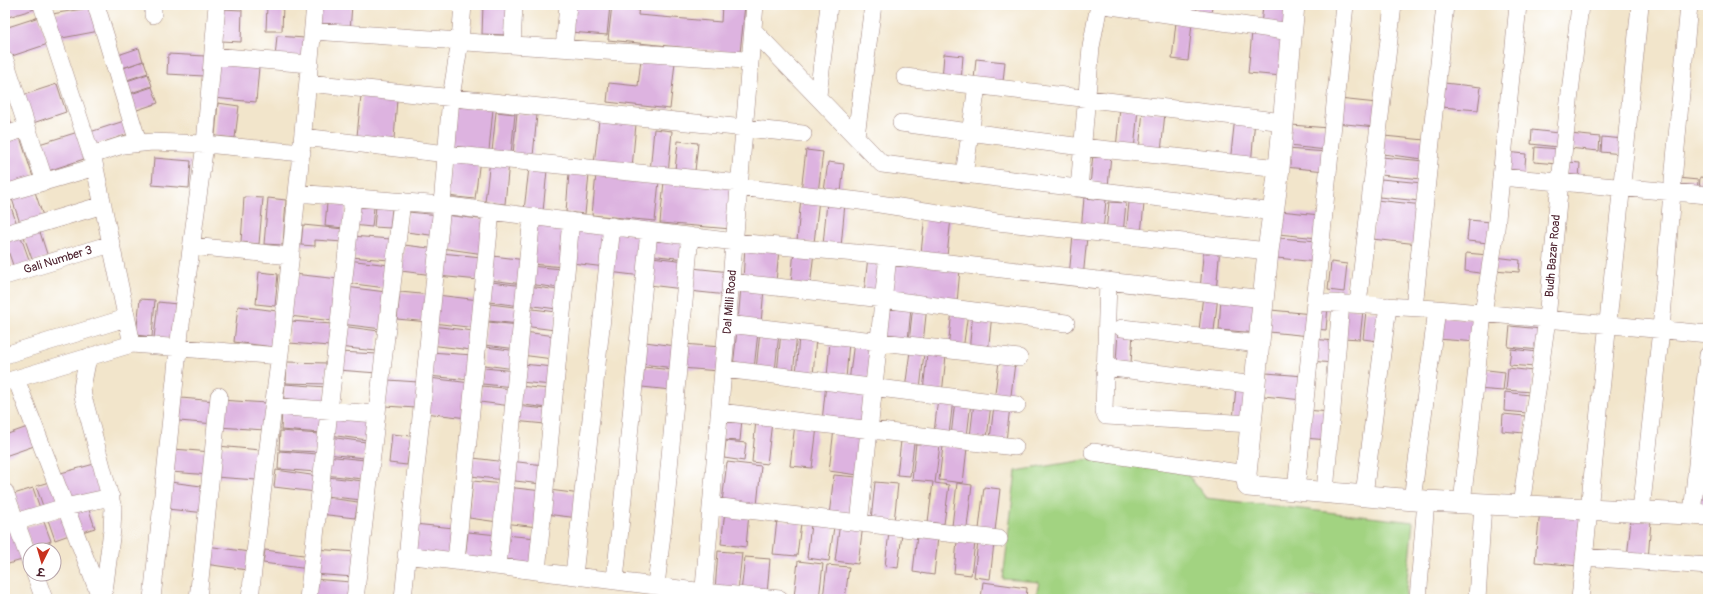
<svg xmlns="http://www.w3.org/2000/svg" width="1713" height="604" font-family="Pangolin,'Playpen Sans Deva',sans-serif">
<style>
.green{fill:#a2d381;stroke:#767956}
.building{fill:#ddb3e0}
.lines{fill:none;stroke-linecap:round;stroke-linejoin:round}
.minor-casing{stroke:#9e827b;stroke-width:18}
.tertiary-casing{stroke:#9e827b;stroke-width:22}
.minor{stroke:#fff;stroke-width:17}
.tertiary{stroke:#fff;stroke-width:21}
.labels{text-anchor:middle;dominant-baseline:central;stroke-width:4;stroke-linejoin:round;paint-order:stroke}
.street-label{font-size:12px;fill:#4a1f2b;stroke:#fff}
</style>
<rect width="100%" height="100%" fill="#fff"/>
<filter id="ink" filterUnits="userSpaceOnUse"><feTurbulence type="fractalNoise" baseFrequency=".025" numOctaves="2"/><feDisplacementMap in="SourceGraphic" scale="8" xChannelSelector="R" yChannelSelector="G"/><feConvolveMatrix kernelMatrix="1 2 1 2 8 2 1 2 1" color-interpolation-filters="sRGB"/></filter>
<filter id="wash" filterUnits="userSpaceOnUse"><feTurbulence type="fractalNoise" baseFrequency=".012" numOctaves="4" result="noise"/><feDisplacementMap in="SourceGraphic" scale="16" xChannelSelector="R" yChannelSelector="G"/><feGaussianBlur stdDeviation="0.9" result="paint"/><feColorMatrix in="noise" values="0 0 0 0 0 0 0 0 0 0 0 0 0 0 0 0 0 1.4 0 .05"/><feComposite in="paint" operator="in"/></filter>
<g filter="url(#wash)">
<rect width="100%" height="100%" fill="#f2e5cb"/>
<!-- green -->
<path class="green" d="M1090 459 1185 471 1206 498 1413 522 1405 599H1035L1039 582 1003 579 1016 471Z"/>
<g id="blocks">
<!-- building -->
<path class="building" d="M5 5H37L38 8 5 18Z
M267 5H283L282 31H266Z
M318 5H352L350 31 317 29Z
M483 5H510L508 35 482 34Z
M572 5H610L607 35 570 32Z
M612 5H639L638 15 721 22 722 5H745L740 53 608 40Z
M1179 5H1194L1193 14 1178 13Z
M1197 5H1212L1211 16 1196 15Z
M1263 5H1289L1287 28 1261 26Z
M94 7 99 31 57 39 52 14Z
M222 9 242 10 241 42 221 41Z
M39 17 48 44 9 57 5 46V28Z
M1176 22 1192 23 1188 61 1172 59Z
M1252 32 1286 35 1282 76 1248 73Z
M277 36 305 38 303 60 275 58Z
M139 48 143 61 117 70 112 57Z
M168 54 205 56 204 76 167 74Z
M944 54 963 56 961 82 942 80Z
M641 59 675 62 670 109 607 102 609 83 638 86Z
M976 59 1005 62 1003 82 974 80Z
M144 61 148 73 121 82 117 70Z
M216 64 259 67 256 102 213 98Z
M148 74 152 86 125 95 121 83Z
M1444 83 1481 87 1478 110 1441 107Z
M57 84 66 112 30 124 20 96Z
M152 87 158 103 131 112 125 96Z
M361 96 397 99 394 139 357 136Z
M1339 99 1377 103 1375 127 1336 123Z
M218 103 239 106 235 138 215 136Z
M5 105 13 129 5 132Z
M455 105 493 109 489 151 451 148Z
M1120 108 1138 109 1134 150 1116 148Z
M1143 111 1165 113 1161 152 1139 150Z
M496 112 515 114 511 154 492 152Z
M517 113 537 115 533 156 513 154Z
M1235 117 1255 119 1251 165 1230 163Z
M127 120 132 133 92 146 87 133Z
M599 120 636 124 632 168 594 164Z
M1291 125 1329 128 1327 150 1288 146Z
M654 129 672 131 668 174 650 172Z
M1532 130 1558 133 1557 147 1531 144Z
M78 132 87 158 45 172 36 145Z
M1570 134 1600 137 1599 151 1568 148Z
M1384 136 1425 140 1423 159 1382 154Z
M20 137 33 177 5 186V142Z
M1602 137 1624 139 1622 154 1601 152Z
M678 141 698 143 695 171 675 170Z
M1535 147 1559 149 1557 164 1534 162Z
M1287 149 1327 152 1325 171 1285 167Z
M806 150 823 152 818 193 801 191Z
M1506 152 1526 154 1524 177 1504 175Z
M1093 154 1111 155 1108 187 1090 186Z
M451 156 480 159 475 199 447 196Z
M1382 157 1424 161 1422 179 1380 175Z
M154 158 191 161 189 188 152 185Z
M490 160 509 162 505 204 485 202Z
M828 162 844 164 841 193 824 191Z
M1568 162 1580 163 1579 181 1566 179Z
M529 168 547 170 543 212 524 210Z
M569 173 589 175 585 214 566 212Z
M596 174 659 181 655 221 592 215Z
M1700 177 1708 178V192L1699 191Z
M1677 178 1698 180 1697 193 1676 191Z
M1381 179 1422 183 1420 201 1379 197Z
M664 181 735 188 731 229 660 223Z
M34 189 44 219 21 226 11 196Z
M5 196H7L18 227 5 232Z
M244 197 263 198 259 244 241 242Z
M801 197 819 199 814 243 797 241Z
M268 198 286 200 283 245 264 244Z
M1084 198 1106 200 1103 232 1081 230Z
M1376 200 1423 205 1418 244 1372 239Z
M827 202 845 203 841 247 823 245Z
M1109 202 1126 203 1123 234 1106 232Z
M1129 202 1144 204 1141 234 1126 233Z
M327 203 346 205 344 228 325 226Z
M354 205 374 207 372 227 352 225Z
M376 206 392 208 390 228 374 227Z
M1280 211 1320 215 1318 238 1278 234Z
M408 212 440 215 438 236 406 232Z
M445 215 488 220 484 254 441 248Z
M925 215 951 218 947 256 921 253Z
M1469 220 1491 222 1489 243 1467 241Z
M536 224 567 228 563 267 531 264Z
M303 225 344 229 343 242 315 240V246L301 245Z
M575 228 609 231 605 267 572 263Z
M39 229 48 257 33 262 23 234Z
M613 232 647 236 642 276 609 272Z
M20 234 31 265 15 271 5 242Z
M1073 235 1087 237 1083 278 1069 276Z
M351 236 391 239 390 260 350 257Z
M651 237 687 241 685 259 649 255Z
M1279 238 1318 241 1316 262 1277 258Z
M404 245 437 249 433 275 401 271Z
M1204 245 1220 247 1216 292 1200 290Z
M745 246 779 249 776 282 743 280Z
M794 250 814 252 810 287 791 283Z
M441 253 482 257 479 280 438 276Z
M1466 253 1488 255 1486 274 1465 271Z
M493 256 526 260 523 284 490 280Z
M651 257 686 261 683 289 649 285Z
M868 257 881 259 877 295 864 293Z
M1495 257 1520 260 1519 272 1494 270Z
M348 260 389 265 386 288 346 283Z
M893 262 960 269 957 303 889 297Z
M1331 262 1347 264 1344 292 1328 290Z
M530 266 562 269 560 288 528 284Z
M692 268 730 272 727 295 689 291Z
M259 272 278 274 275 306 256 304Z
M294 274 339 279 334 321 289 316Z
M492 282 523 286 521 306 489 302Z
M528 286 559 290 557 309 526 305Z
M346 287 386 292 382 329 341 324Z
M741 287 764 289 761 323 738 321Z
M400 292 431 295 428 322 397 319Z
M437 295 479 300 476 328 433 323Z
M1203 295 1218 296 1214 331 1199 330Z
M1221 297 1260 300 1258 333 1219 330Z
M140 299 155 300 152 337 136 335Z
M158 302 177 304 173 339 154 338Z
M490 304 522 308 520 324 488 321Z
M886 304 911 307 908 341 882 339Z
M913 305 927 306 923 343 909 342Z
M1317 305 1328 306 1326 330 1315 329Z
M238 306 277 311 273 347 234 342Z
M525 308 557 312 555 330 523 326Z
M1346 308 1363 310 1360 339 1343 338Z
M952 310 968 312 963 350 948 348Z
M1271 310 1312 314 1310 336 1269 332Z
M1366 311 1381 313 1378 341 1363 339Z
M973 312 992 314 988 353 969 351Z
M1439 316 1479 320 1477 342 1437 339Z
M291 321 332 324 330 346 289 343Z
M488 322 520 325 517 349 485 345Z
M341 326 379 331 376 351 338 347Z
M432 326 474 331 471 350 430 345Z
M1510 326 1541 329 1539 350 1508 347Z
M737 330 758 332 754 369 733 367Z
M760 331 779 333 775 371 756 370Z
M524 332 556 336 553 359 521 355Z
M781 332 797 333 793 375 777 373Z
M1118 332 1133 333 1131 363 1116 362Z
M799 335 816 336 813 377 796 376Z
M1312 339 1335 341 1333 363 1310 361Z
M830 341 849 342 846 379 827 377Z
M854 341 873 344 868 384 849 382Z
M645 342 676 346 674 368 642 364Z
M683 344 721 347 719 371 681 368Z
M486 347 518 351 515 369 484 365Z
M1511 349 1537 352 1535 367 1509 365Z
M910 351 924 353 920 390 905 389Z
M339 352 378 354 377 373 338 370Z
M430 352 473 355 471 380 428 376Z
M927 354 946 356 942 394 923 391Z
M999 361 1015 363 1010 403 994 402Z
M287 362 327 363 326 384 286 383Z
M522 364 554 367 552 385 520 382Z
M644 367 673 370 671 390 642 387Z
M484 368 516 371 514 387 482 384Z
M1508 368 1533 371 1531 392 1506 390Z
M1479 369 1505 372 1503 391 1477 389Z
M1266 373 1304 376 1302 400 1264 396Z
M429 378 471 383 467 418 425 413Z
M388 380 418 382 416 408 385 406Z
M285 384 326 387 324 409 283 406Z
M826 384 866 389 862 426 822 421Z
M482 386 513 389 511 406 480 402Z
M518 386 550 389 548 408 516 404Z
M1236 387 1250 388 1247 422 1233 420Z
M1505 392 1529 395 1527 413 1504 411Z
M181 398 216 401 215 424 179 421Z
M938 398 953 399 949 435 934 433Z
M220 400 267 403 265 430 218 427Z
M955 400 971 402 967 437 951 436Z
M974 402 991 404 987 439 970 437Z
M994 405 1010 407 1006 441 990 439Z
M516 406 547 409 545 424 514 421Z
M282 408 323 411 322 433 281 430Z
M1306 410 1330 412 1328 440 1304 438Z
M331 413 371 418 368 440 329 435Z
M1503 414 1525 416 1524 433 1502 431Z
M725 418 742 419 740 441 722 440Z
M756 420 772 422 767 464 752 462Z
M795 424 817 427 812 468 790 466Z
M33 425 40 444 5 456V435Z
M834 429 863 432 858 475 829 471Z
M280 431 319 434 318 452 279 450Z
M392 434 411 436 407 465 389 463Z
M329 437 366 442 364 458 327 454Z
M726 441 746 443 744 461 724 458Z
M901 441 914 443 910 476 897 475Z
M916 443 940 445 935 483 949 485 944 524 928 522 933 482 912 480Z
M218 446 260 450 257 480 215 477Z
M943 446 967 448 963 483 939 480Z
M173 449 212 452 210 475 171 472Z
M279 451 317 454 316 472 278 469Z
M326 456 365 460 363 479 324 475Z
M473 458 506 462 504 480 471 476Z
M510 461 544 465 541 484 507 480Z
M727 462 761 466 757 506 722 502Z
M98 463 106 491 65 502 57 474Z
M276 470 318 476 316 492 274 487Z
M834 475 857 477 852 518 829 515Z
M327 477 363 481 361 500 325 496Z
M52 481 59 501 43 506 36 486Z
M473 481 503 484 498 522 469 518Z
M170 482 209 487 206 513 167 509Z
M875 482 898 484 894 522 871 520Z
M957 483 972 485 967 527 952 526Z
M1701 485H1708V510L1699 509Z
M507 487 542 491 538 527 503 523Z
M984 487 1000 489 995 531 979 529Z
M33 488 40 508 21 515 14 494Z
M549 490 581 494 578 518 546 514Z
M321 497 358 502 355 518 319 514Z
M88 507 95 528 76 534 69 513Z
M1540 509 1584 514 1579 566 1535 562Z
M725 511 749 513 746 547 721 544Z
M66 515 72 534 55 540 48 520Z
M1631 519 1651 521 1648 560 1627 558Z
M777 520 801 523 797 556 773 554Z
M44 522 51 541 32 548 25 527Z
M840 522 863 525 858 564 835 561Z
M414 524 454 528 451 557 411 553Z
M811 524 834 527 829 561 807 558Z
M15 528 25 559 5 565V531Z
M468 532 498 535 495 562 465 558Z
M889 532 902 533 898 568 885 566Z
M504 535 537 538 535 565 502 563Z
M917 535 938 537 934 575 913 572Z
M957 541 975 543 971 575 954 573Z
M978 541 994 543 990 579 974 577Z
M207 546 249 552 247 570 205 564Z
M315 549 356 552 354 577 313 574Z
M265 550 311 556 309 569 263 563Z
M718 551 742 553 738 592 715 590Z
M745 557 770 559 767 594 741 592Z
M798 561 823 564 819 599 794 597Z
M827 565 849 567 845 599 823 598Z
M312 579 352 582 350 599H311Z
M983 582 1027 588 1026 599H981Z"/>
</g>
</g>
<g filter="url(#ink)">
<use href="#blocks" fill-opacity="0" stroke="#9e827b" stroke-width="1"/>
<g class="lines">
<!-- minor casing -->
<g class="minor-casing">
<path id="minor" d="M42 5 94 163 132 344
M96 5 138 142
M1104 5 1291 32
M153 15V5
M753 30 882 164 1274 212
M313 31 460 41
M466 42 745 60
M512 45 514 5
M564 48 568 5
M213 56 310 64
M5 60 45 182
M905 77 1284 122
M308 83 803 134
M818 95 829 5
M901 123 1082 147 1279 168
M5 135 27 128
M856 136 873 5
M303 137 447 154 740 183
M92 155 123 145 152 142 205 144 302 153
M964 175 977 86
M1501 177 1708 195
M739 187 860 201 997 222 1268 251
M1079 189 1091 47 1099 5
M5 193 95 167
M297 193 442 205 735 242 888 256 1264 299
M5 234 103 205
M192 246 290 256
M5 276 111 244
M1108 281 1104 411 1106 416 1252 424
M731 282 883 299 1066 323
M1315 302 1437 309 1708 334
M1358 304 1393 5
M1414 308 1445 5
M728 324 1019 358
M1122 328 1259 344
M5 355 126 318
M88 357 82 388 83 396 113 508 112 530 103 599
M1104 367 1256 385
M724 369 1017 405
M16 379 101 599
M5 382 132 344 279 356
M273 406 376 414
M720 412 1015 447
M1093 452 1246 474
M1296 490 1345 5
M5 492 30 561
M1325 492 1341 303
M1364 495 1388 306
M1412 500 1437 309
M1462 503 1483 314 1496 229 1518 5
M712 506 999 539
M1521 506 1547 319 1560 181 1580 5
M1641 511 1661 330 1672 192 1689 5
M1692 514 1708 355
M859 523 888 256
M5 525 65 507 111 497
M406 555 704 592 780 599
M1584 557 1708 566
M456 561 491 211
M498 566 532 216
M537 571 571 221
M35 574 44 599
M574 575 612 226
M615 580 649 231
M656 585 666 501 690 236
M152 599 180 332 205 144 217 5
M198 599 219 396
M250 599C258 520 269 441 279 362 293 243 304 124 315 5
M308 599 353 197
M355 599 402 201
M403 599 442 205 451 97 460 41 463 5
M703 599 755 5
M1418 599 1426 501
M1477 599 1483 504
M1580 599 1640 5"/>
</g>
<!-- tertiary casing -->
<g class="tertiary-casing">
<path id="tertiary" d="M1294 5 1279 168 1268 251 1246 474 1248 486 1426 501 1708 515"/>
</g>
<!-- minor -->
<use href="#minor" class="minor"/>
<!-- tertiary -->
<use href="#tertiary" class="tertiary"/>
</g>
</g>
<g class="labels">
<!-- street labels -->
<g class="street-label">
<text transform="translate(1553 256) rotate(-85)">Budh Bazar Road</text>
<text transform="translate(58 260) rotate(-17)">Gali Number 3</text>
<text transform="translate(730 302) rotate(-85)">Dal Milli Road</text>
</g>
</g>
<!-- margin -->
<rect width="1713" height="604" fill="none" stroke="#fff" stroke-width="20"/>
<!-- north arrow -->
<g transform="translate(42 562) rotate(185)"><circle r="19" fill="#ffffff" stroke="#b7a5aa"/>
<path d="M0-3L7 15L0 10L-7 15Z" fill="#c8321e"/>
<text y="-6" font-size="11" font-weight="bold" text-anchor="middle" fill="#4a1f2b">उ</text>
</g>
</svg>
